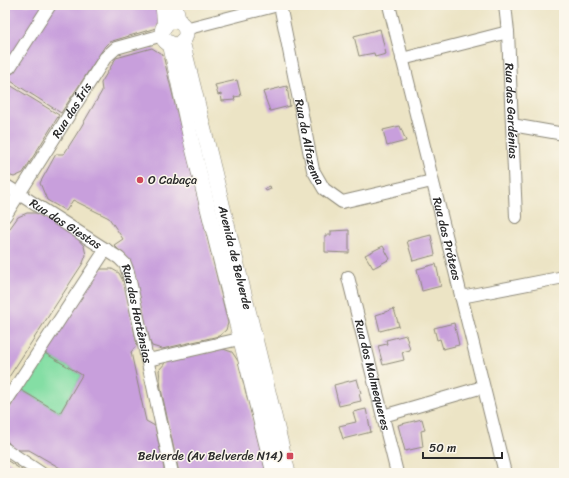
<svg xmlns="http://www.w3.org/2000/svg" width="569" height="478" font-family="Sriracha,sans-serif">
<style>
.green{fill:#84dea4;stroke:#588468}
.building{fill:#c89fdc}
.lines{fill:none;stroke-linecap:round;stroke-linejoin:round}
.minor-casing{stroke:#8c8878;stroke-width:14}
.major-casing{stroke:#8c8878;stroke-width:16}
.minor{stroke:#fff;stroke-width:12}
.major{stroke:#fff;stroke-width:15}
.poi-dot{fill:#d1495b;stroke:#fbf7ec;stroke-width:1.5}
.labels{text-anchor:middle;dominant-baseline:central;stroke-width:3;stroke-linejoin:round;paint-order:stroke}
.street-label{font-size:12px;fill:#2b2b2b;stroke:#fbf7ec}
.poi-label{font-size:12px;fill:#2b2b2b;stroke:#fbf7ec;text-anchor:start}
</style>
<rect width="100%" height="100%" fill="#fbf7ec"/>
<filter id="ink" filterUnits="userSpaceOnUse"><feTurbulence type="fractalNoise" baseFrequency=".025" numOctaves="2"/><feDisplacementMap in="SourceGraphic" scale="8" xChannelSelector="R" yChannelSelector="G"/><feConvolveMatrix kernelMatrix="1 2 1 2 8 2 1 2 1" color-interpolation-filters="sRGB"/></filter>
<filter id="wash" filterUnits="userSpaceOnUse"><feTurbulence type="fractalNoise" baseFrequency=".012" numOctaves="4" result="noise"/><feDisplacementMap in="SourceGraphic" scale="16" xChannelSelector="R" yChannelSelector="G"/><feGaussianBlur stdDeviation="0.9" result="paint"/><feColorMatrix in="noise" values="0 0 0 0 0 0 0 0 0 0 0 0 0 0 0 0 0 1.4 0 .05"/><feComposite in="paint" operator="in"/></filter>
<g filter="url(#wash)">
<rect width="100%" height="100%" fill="#ece4c5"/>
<!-- green -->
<path class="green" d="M43 352 82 375 60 413 21 390Z"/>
<g id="blocks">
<!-- building -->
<path class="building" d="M5 5H46L9 61 5 62Z
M54 5H155L160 23 156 28 109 42 105 46 61 113 6 78Z
M380 29 386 54 375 57 374 53 359 56 354 36Z
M152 48 163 55 228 323 226 330 219 336 162 349 152 346 150 342 135 276 131 263 114 245 123 239 109 218 73 200 66 211 47 200 40 183 56 154H64L81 127 102 91 101 83 116 58Z
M237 80 241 96 234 97 235 100 222 101 221 94 218 95 215 85Z
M5 82 59 115 23 173 14 177 5 174Z
M287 86 290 106 270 111 263 92Z
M400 126 406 141 387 146 383 130Z
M270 186 271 189 266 191 265 188Z
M27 213H38L77 238 84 246 86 255 83 263 5 383V235L18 217Z
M349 230V253L325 252V235H331V231Z
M431 235 435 255 413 261 407 241Z
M383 246 390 259 373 268 365 255Z
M436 264 441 286 422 291 417 269Z
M101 269H112L119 273 125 285 137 345 131 352 138 385 146 421 155 426 165 473H69L29 450H14L5 438V415L21 390 60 413 82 375 43 352 96 272Z
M394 309 399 326 380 331 376 315Z
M454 323 459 345 443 349 440 339 437 340 434 328Z
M406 335 410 350 402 352 404 360 383 365 378 346 387 344 386 340Z
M223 349 232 352 238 361 266 473H179L161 389 159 370 167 361Z
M357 379 361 393 359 394 361 401 339 406 334 385Z
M366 409 371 432 343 439 339 426 356 422 353 412Z
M422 419 425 430 421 431 423 447 405 451 398 425Z
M5 459 17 467 27 473H5Z"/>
</g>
</g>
<g filter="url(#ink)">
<use href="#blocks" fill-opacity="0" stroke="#8c8878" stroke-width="1"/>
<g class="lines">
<!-- minor casing -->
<g class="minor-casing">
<g id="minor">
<path id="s1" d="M280 5 313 170 324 189 342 202 432 181"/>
<path id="s2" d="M389 5 505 473"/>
<path id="s3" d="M505 5 508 32 516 217"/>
<path d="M185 29 278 5"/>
<path d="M402 59 508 32"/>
<path d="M5 65 10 67 50 5"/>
<path d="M512 125 564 134"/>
<path id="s4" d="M5 185 119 258 125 264 128 272 172 473"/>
<path id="s5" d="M5 216 105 58 116 48 163 35"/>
<path id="s6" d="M348 277 397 473"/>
<path d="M461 297 564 277"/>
<path d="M148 360 248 337"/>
<path d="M5 403 106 249"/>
<path d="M383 416 483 387"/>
<path d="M5 449 41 473"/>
</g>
</g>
<!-- major casing -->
<g class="major-casing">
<g id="major">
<path d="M163 5 165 26"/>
<path d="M175 5 179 22"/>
<circle cx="174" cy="33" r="12"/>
<path id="s7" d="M182 41 288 473"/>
<path d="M170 43 192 144 274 473"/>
</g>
</g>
<!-- minor -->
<use href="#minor" class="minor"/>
<!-- major -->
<use href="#major" class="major"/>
</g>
</g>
<!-- markers -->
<g class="poi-dot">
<circle cx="140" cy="180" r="4"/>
<rect x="286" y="452" width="8" height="8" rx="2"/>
</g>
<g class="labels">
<!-- street labels -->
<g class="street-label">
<text stroke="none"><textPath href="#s5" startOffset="125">Rua das Íris</textPath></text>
<text stroke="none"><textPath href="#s3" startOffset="106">Rua das Gardénias</textPath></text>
<text stroke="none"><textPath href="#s1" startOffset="140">Rua da Alfazema</textPath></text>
<text stroke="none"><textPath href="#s4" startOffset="72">Rua das Giestas</textPath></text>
<text stroke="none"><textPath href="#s2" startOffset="241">Rua das Próteas</textPath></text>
<text stroke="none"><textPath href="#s7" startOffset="223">Avenida de Belverde</textPath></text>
<text stroke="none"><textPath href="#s4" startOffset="195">Rua das Hortênsias</textPath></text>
<text stroke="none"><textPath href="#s6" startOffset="101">Rua dos Malmequeres</textPath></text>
</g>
<!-- poi labels -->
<g class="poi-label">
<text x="148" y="180">O Cabaça</text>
<text x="282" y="456" text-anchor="end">Belverde (Av Belverde N14)</text>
</g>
</g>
<!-- margin -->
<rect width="569" height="478" fill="none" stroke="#fbf7ec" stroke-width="20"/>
<!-- scale -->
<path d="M423 452v6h79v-6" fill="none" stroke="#2b2b2b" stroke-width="2"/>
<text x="429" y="452" font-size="12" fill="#2b2b2b" stroke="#fbf7ec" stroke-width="3" paint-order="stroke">50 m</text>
</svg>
